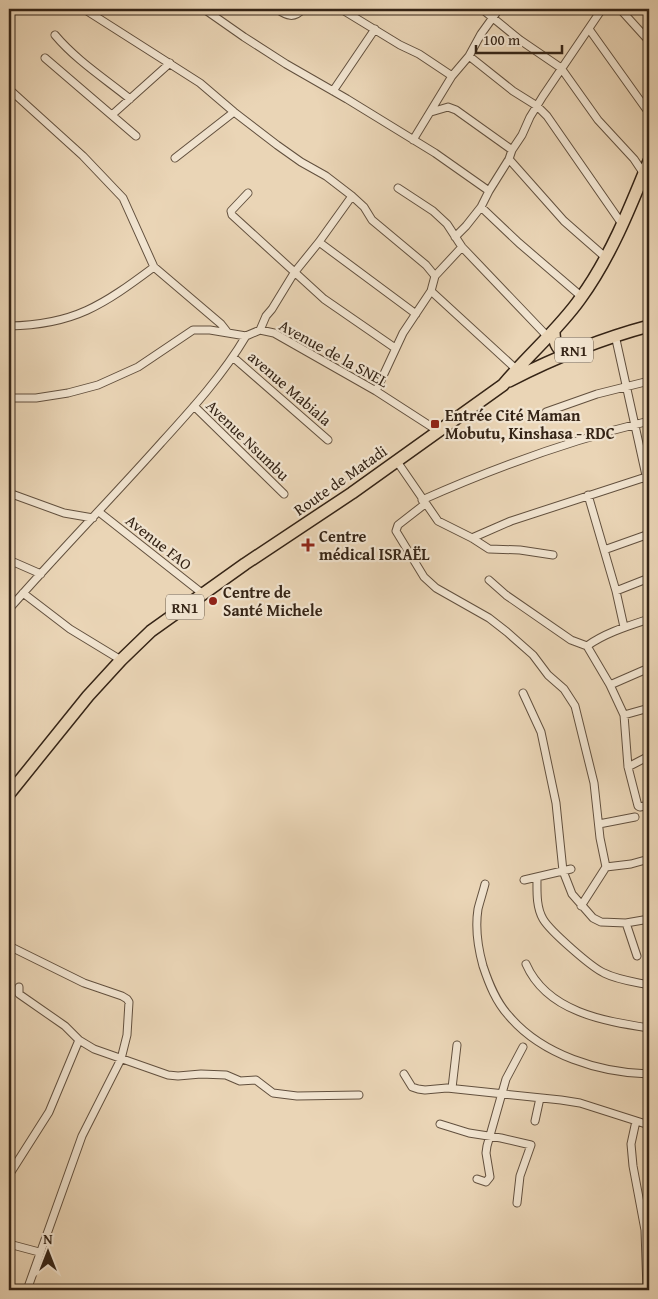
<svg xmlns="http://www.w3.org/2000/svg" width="658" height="1299" font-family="'Gentium Book Plus',serif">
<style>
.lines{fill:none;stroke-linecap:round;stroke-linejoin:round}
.minor-casing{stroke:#62503e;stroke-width:9}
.trunk-casing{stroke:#352416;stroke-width:14}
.minor{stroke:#f1e4d0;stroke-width:7}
.trunk{stroke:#ead5b6;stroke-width:11}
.poi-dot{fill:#8f2418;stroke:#f1e4d0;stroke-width:2}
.labels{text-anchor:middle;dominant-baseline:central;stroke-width:4.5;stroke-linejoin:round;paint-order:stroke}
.shield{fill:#f1e4d0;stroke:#6d5e4e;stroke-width:1}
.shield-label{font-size:15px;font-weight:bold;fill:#352416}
.street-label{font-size:16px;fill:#352416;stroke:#f1e4d0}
.poi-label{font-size:16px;font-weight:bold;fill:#352416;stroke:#f1e4d0;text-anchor:start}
</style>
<rect width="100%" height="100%" fill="#ead5b6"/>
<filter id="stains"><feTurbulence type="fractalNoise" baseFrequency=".004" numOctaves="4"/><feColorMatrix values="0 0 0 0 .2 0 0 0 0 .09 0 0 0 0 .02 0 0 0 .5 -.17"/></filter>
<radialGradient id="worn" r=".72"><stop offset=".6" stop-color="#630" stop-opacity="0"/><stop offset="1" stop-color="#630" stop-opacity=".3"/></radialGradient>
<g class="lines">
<!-- minor casing -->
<g class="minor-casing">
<path id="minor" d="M84 9 200 83 234 112 277 145 301 162 326 176 352 196 364 207 372 220 426 265 435 276
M204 9 244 37 286 64 347 99 435 153 489 191
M277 9C287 16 294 19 303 9
M341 9 400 45 419 54 452 76
M482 9 520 40 561 68 598 120 634 159 644 174
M620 9 649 41
M589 29 649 113
M55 35C76 60 104 78 130 99
M469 56 513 91 537 106 547 116 622 224
M45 58 136 136
M9 89 83 156 123 198 154 267
M333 91 375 29
M431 112 448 107 456 110 512 150
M113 114 170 63
M413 140 452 76 469 56 481 34 499 9
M175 158 234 112
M509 159 564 221 605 257
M398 188 433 211 447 224 462 247 548 337
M248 193 231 211 232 215 324 299 395 348
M481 207 519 243 582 297
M455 237 466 226 481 207 489 191 509 159 512 150 522 135 530 117 543 96 602 9
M319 242 416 314
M431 291 516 369
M9 326C74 325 103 305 154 267L221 324 228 333 246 336 260 330 274 333 376 391 438 431
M260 330 266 316 272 309 294 273 319 242 352 196
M615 335 649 489
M234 358 328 440
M376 391 403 333 431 291 435 276 462 247
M9 398H36L68 393 98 385 138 367 193 330H210L228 333
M194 406 284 494
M546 412 597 394 649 381
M396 460 438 521 472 538 489 549 520 550 553 555
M9 493 64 513 93 518
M588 495 616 591 624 627
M422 500C496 467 571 440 649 421
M425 504 398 525 396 531 424 577 436 588 489 618 507 632 533 655 548 675 564 689 575 706 594 783 600 838 606 867 631 864 649 859
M99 512 203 594
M472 538 511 521 649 476
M604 550 649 534
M9 560 41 574
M489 580 506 595 571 640 587 646 610 685 624 715 628 767 638 806 640 807 649 805
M616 591 649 578
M23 593 70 629 121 660
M9 609C58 553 111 499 161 443 191 410 223 375 246 336
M587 646C605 633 628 626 649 619
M610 685 649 668
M523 693 541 732 556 803 563 871 572 894 593 918 601 922 626 923 649 919
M624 715 649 708
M628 767 649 756
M599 824 635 817
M537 878C537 891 536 907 543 919 550 931 591 967 604 973 618 980 635 982 649 985
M524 880 571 869
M485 884C483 892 480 901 478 909 475 928 478 948 483 966 489 984 496 1002 509 1016 542 1055 600 1073 649 1074
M581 906 606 867
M626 923 637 956
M9 946 84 983 122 996 127 999 129 1002 127 1035 121 1059 82 1136 27 1290
M526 964C547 1012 604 1021 649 1028
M19 987V994L65 1026 79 1040 94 1049 168 1075 178 1076 201 1074 226 1075 240 1081 256 1080 273 1093 297 1096 359 1095
M404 1074 412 1087 418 1089 425 1090 447 1088 561 1100 580 1103 649 1125
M452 1088 457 1045
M535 1121 540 1098
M636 1121 631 1144 633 1166 645 1230 647 1290
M440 1124 469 1133 501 1138 531 1145 520 1176 517 1203
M9 1175 49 1112 79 1040
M477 1179 486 1182 490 1177 486 1153 487 1146 506 1079 523 1047
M9 1244 39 1252
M9 1287 20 1290"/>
</g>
<!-- trunk casing -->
<g class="trunk-casing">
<path id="trunk" d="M554 331C554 341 556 348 565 354
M509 381C554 358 600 339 649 326
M9 794 88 696 121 660 151 631 245 564 352 493 503 385C528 355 558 330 580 299 610 258 630 208 649 161"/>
</g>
<!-- minor -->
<use href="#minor" class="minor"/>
<!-- trunk -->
<use href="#trunk" class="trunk"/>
</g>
<!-- markers -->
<g class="poi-dot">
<rect x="430" y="419" width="10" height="10" rx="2.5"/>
<path d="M305.5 537.5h5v5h5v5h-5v5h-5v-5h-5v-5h5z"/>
<circle cx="213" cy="601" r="5"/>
</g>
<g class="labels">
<!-- shield labels -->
<g class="shield">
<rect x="555" y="337.5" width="38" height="25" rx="4"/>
<rect x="166" y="594.5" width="38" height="25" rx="4"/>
</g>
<g class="shield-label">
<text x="574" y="350">RN1</text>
<text x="185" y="607">RN1</text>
</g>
<!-- street labels -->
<g class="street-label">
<text transform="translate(334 353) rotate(29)">Avenue de la SNEL</text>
<text transform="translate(290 388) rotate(41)">avenue Mabiala</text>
<text transform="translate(248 440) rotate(44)">Avenue Nsumbu</text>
<text transform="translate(340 480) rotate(-35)">Route de Matadi</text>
<text transform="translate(159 542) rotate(38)">Avenue FAO</text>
</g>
<!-- poi labels -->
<g class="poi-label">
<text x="445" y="415">Entrée Cité Maman<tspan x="445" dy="18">Mobutu, Kinshasa - RDC</tspan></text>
<text x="319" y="536">Centre<tspan x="319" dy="18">médical ISRAËL</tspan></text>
<text x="223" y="592">Centre de<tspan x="223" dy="18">Santé Michele</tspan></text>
</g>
</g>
<!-- margin -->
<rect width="658" height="1299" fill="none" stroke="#ead5b6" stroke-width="30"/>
<rect x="10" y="10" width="638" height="1279" fill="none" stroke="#352416" stroke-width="2.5"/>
<rect x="15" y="15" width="628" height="1269" fill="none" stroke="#352416"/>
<!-- north arrow -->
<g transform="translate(48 1252)" stroke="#f1e4d0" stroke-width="4" paint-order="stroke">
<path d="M0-4L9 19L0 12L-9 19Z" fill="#352416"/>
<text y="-8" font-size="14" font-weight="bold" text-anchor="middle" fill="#352416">N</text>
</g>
<!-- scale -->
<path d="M476 45v8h86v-8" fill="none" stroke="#352416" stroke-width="2.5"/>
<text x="483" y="45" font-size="15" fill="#352416" stroke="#f1e4d0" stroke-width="4" paint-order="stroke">100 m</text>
<rect width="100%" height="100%" filter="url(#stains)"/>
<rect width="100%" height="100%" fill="url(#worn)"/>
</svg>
